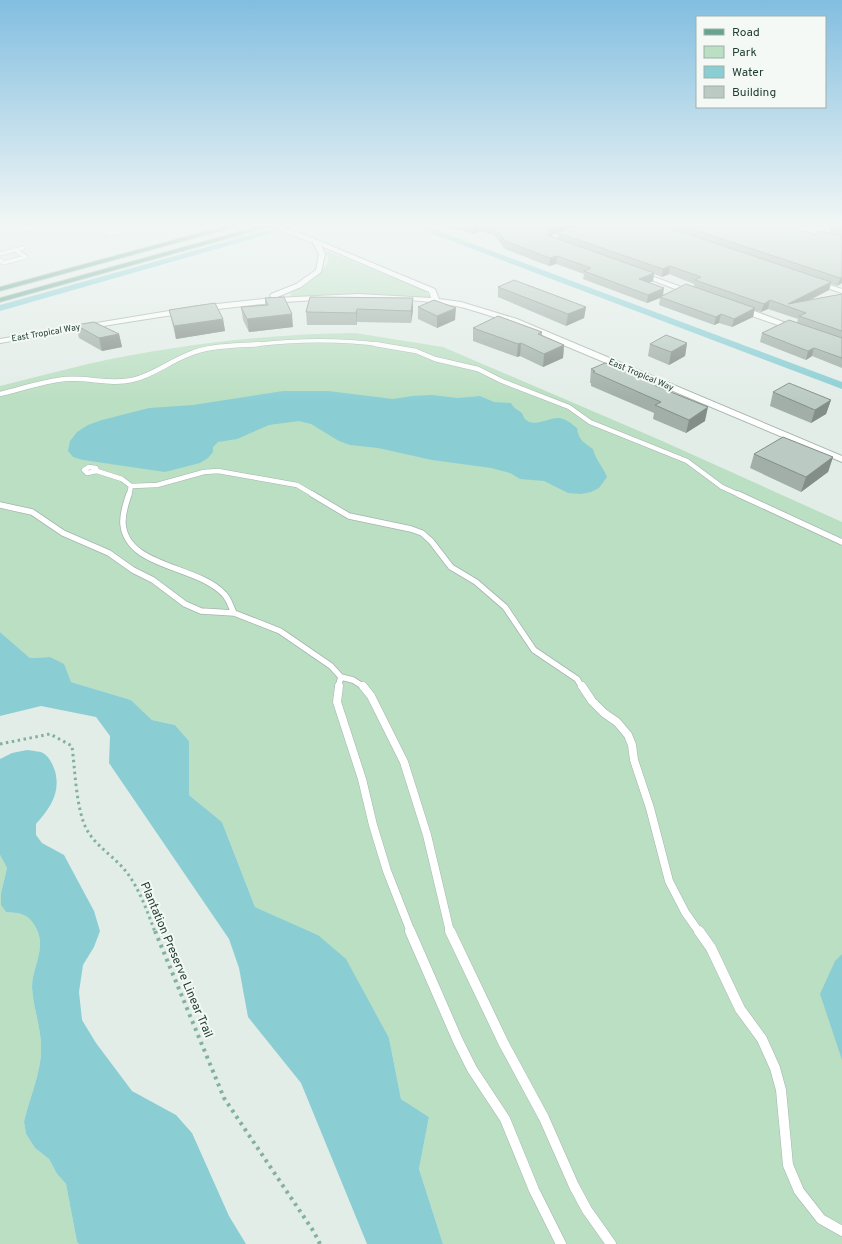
<svg xmlns="http://www.w3.org/2000/svg" width="842" height="1244" font-family="Overpass,sans-serif">
<style>
.green{fill:#bbdfc2}
.water{fill:#8aced4}
.lines{fill:none;stroke-linecap:round;stroke-linejoin:round}
.canal{fill:#8aced4;fill-rule:evenodd}
.service-far4-casing{stroke:#a5b5af;stroke-width:4.5}
.service-far3-casing{stroke:#a5b5af;stroke-width:5.5}
.service-far2-casing{stroke:#a5b5af;stroke-width:7}
.service-far1-casing{stroke:#a5b5af;stroke-width:9}
.service-casing{stroke:#a5b5af;stroke-width:11}
.minor-casing{stroke:#a5b5af;stroke-width:2}
.primary-casing{stroke:#c1c9c6;stroke-width:2}
.path-far1{stroke:#82b29f;stroke-width:3;stroke-dasharray:2.5 3.5;stroke-linecap:butt}
.path{stroke:#82b29f;stroke-width:4;stroke-dasharray:3 4.5;stroke-linecap:butt}
.service-far4{stroke:#fff;stroke-width:3.5}
.service-far3{stroke:#fff;stroke-width:4.5}
.service-far2{stroke:#fff;stroke-width:5.5}
.service-far1{stroke:#fff;stroke-width:8}
.service{stroke:#fff;stroke-width:10}
.minor{fill:#fff;fill-rule:evenodd}
.primary{fill:#66a48f;fill-rule:evenodd}
.wall{fill:#a1afa8;fill-rule:evenodd}
.shaded-wall{fill:#838e88}
.building{fill:#bbcbc3;stroke:#838e88}
.labels{text-anchor:middle;dominant-baseline:central;stroke-width:4;stroke-linejoin:round;paint-order:stroke}
.far-street-label{font-size:9px;fill:#223f35;stroke:#f4f9f6}
.near-street-label{font-size:12px;fill:#223f35;stroke:#f4f9f6}
</style>
<rect width="100%" height="100%" fill="#e3ede8"/>
<!-- green -->
<path class="green" d="M327 251 425 291 431 298 372 294 292 297 290 295 292 292C310 283 320 277 329 260L326 253Z
M355 333 443 347 660 440 842 522V1244H443L419 1169 429 1117 401 1099 389 1038 318 935 255 907 222 822 189 795V741L175 725 152 720 131 700 71 682 50 657 30 658 0 632V386C29 379 58 371 88 364 175 345 266 334 355 333Z
M0 855 7 868 1 893 6 912C21 913 29 914 36 928 47 948 32 967 32 987 33 1009 42 1029 41 1051 41 1073 29 1100 24 1122L26 1134 35 1148 49 1159 57 1174 66 1184 77 1242 79 1244H0Z"/>
<!-- water -->
<path class="water" d="M283 391H328L393 399 412 396 432 395 458 398 480 396 494 402 511 403C514 409 517 409 522 413 523 415 523 417 525 419 534 428 547 418 558 418 565 418 572 424 577 428 578 439 584 443 593 449 596 461 603 466 607 477L599 488 591 492 581 494 568 493 544 481 520 479 510 473 491 468 432 460 378 448 350 445 339 441 311 424 299 421 269 425 237 439 218 442 213 447V452L208 458 200 463 165 472 83 460 73 457 68 451 70 441 77 432 88 425 102 420 149 408 193 405Z
M0 632 30 658 50 657 64 664 71 682 131 700 152 720 175 725 189 741V795L222 822 255 907 318 935 346 959 389 1038 401 1099 429 1117 419 1169 443 1244H367L301 1083 248 1017 239 968 229 939 109 763 110 736 96 717 41 706 0 716Z
M27 750C32 751 39 751 43 753 49 756 53 765 55 771 61 793 50 808 36 824V835L42 843 64 855 94 911 100 931 94 947 83 965 79 992 82 1020 96 1043 132 1091 176 1115 192 1133 229 1216 246 1244H79L77 1242 66 1184 57 1174 49 1159 35 1148 26 1134 24 1122C29 1100 41 1072 41 1051 42 1029 33 1009 32 987 32 967 47 948 36 928 29 914 21 913 6 912L1 905V893L7 868 0 855V759L12 753Z
M842 954V1060L820 994 835 961Z"/>
<g class="lines">
<!-- canal -->
<path class="canal" d="M282 226H297L0 311V305Z
M412 226H425L842 382V389Z"/>
<!-- service-far4 casing -->
<g class="service-far4-casing">
<path id="service-far4" d="M21 226 26 229 43 226
M101 228 110 234 132 229
M0 229 12 226
M87 231 107 226
M0 254 23 248
M0 260 3 263 26 257 15 250
M251 345C294 340 339 339 382 345"/>
</g>
<!-- service-far3 casing -->
<g class="service-far3-casing">
<path id="service-far3" d="M375 344 416 351 435 359 478 369 502 381 569 407 590 422 687 461 722 487 740 495
M0 394C21 389 44 381 65 379 88 377 110 385 132 380 152 376 169 362 187 355 208 345 236 346 259 344
M89 467 96 468 97 471 87 473 84 470Z
M97 471 122 479 131 486 157 485 204 472 218 471 297 485 314 495
M129 495 131 486"/>
</g>
<!-- service-far2 casing -->
<g class="service-far2-casing">
<path id="service-far2" d="M129 494C126 503 122 514 123 524 127 568 197 565 224 594 229 599 231 607 234 613L280 631 331 666 341 677 353 680 364 687
M312 494 349 516 411 529 422 533 431 541 451 567 476 582 505 607 534 650 577 679 582 687
M738 494 842 542
M0 505 32 512 63 533 109 553 133 570 153 580 185 604 201 611 234 613
M338 687 341 677"/>
</g>
<!-- service-far1 casing -->
<g class="service-far1-casing">
<path id="service-far1" d="M339 686 337 702 362 779 373 825 387 871 411 932
M363 686 371 696 404 762 427 835 450 932
M582 686 592 701 604 713 617 722 628 735 632 745 634 760 650 808 669 881 685 912 699 932"/>
</g>
<!-- service casing -->
<g class="service-casing">
<path id="service" d="M410 931 458 1041 472 1069 505 1119 534 1190 561 1244
M450 931 504 1044 544 1118 574 1186 587 1210 611 1244
M699 931 711 948 740 1009 762 1039 775 1068 781 1090 788 1165 799 1191 821 1219 842 1231"/>
</g>
<!-- minor casing -->
<g class="minor-casing">
<path id="minor" d="M274 226C284 226 291 231 300 233L435 289 439 299 461 302 517 319 842 456V462L511 323C493 317 475 310 456 306 410 297 361 298 315 300 208 306 105 326 0 343V339L199 306 273 298 270 296 271 294 296 284 316 270 319 254 313 243C300 237 286 236 274 226ZM321 246 429 292 431 298 358 294 275 298 301 287 321 272 325 254Z
M787 226H798L842 240V244Z
M636 272H640L698 293 691 295 636 274Z
M814 280 842 289V293L812 283 810 282Z
M735 306H741L802 329 795 331 735 310Z"/>
</g>
<!-- primary casing -->
<g class="primary-casing">
<path id="primary" d="M226 226H238L0 291V287Z
M260 226H272L0 302V298Z"/>
</g>
<!-- path-far1 -->
<path class="path-far1" d="M0 744 50 734 72 746C75 769 76 810 87 830 96 846 113 856 124 869 139 887 147 911 155 932"/>
<!-- path -->
<path class="path" d="M155 931 224 1098 314 1232 320 1244"/>
<!-- service-far4 -->
<use href="#service-far4" class="service-far4"/>
<!-- service-far3 -->
<use href="#service-far3" class="service-far3"/>
<!-- service-far2 -->
<use href="#service-far2" class="service-far2"/>
<!-- service-far1 -->
<use href="#service-far1" class="service-far1"/>
<!-- service -->
<use href="#service" class="service"/>
<!-- minor -->
<use href="#minor" class="minor"/>
<!-- primary -->
<use href="#primary" class="primary"/>
</g>
<!-- wall -->
<path class="wall" d="M444 226H574L552 235 551 236 557 239 558 233 574 226H788L814 234 829 233 830 227 842 226V283L837 286 831 284 829 290 810 300 842 294V368L812 356 806 360 760 342 762 333 797 323 798 319 768 309 761 312 754 310 753 317 732 327 719 323 714 325 659 305 660 298 647 303 583 279 584 274 556 264 549 266 505 249 494 235 479 231 474 234 451 229ZM654 274 662 277 669 274 694 284V287L663 295 649 283 653 281Z
M498 287 586 307 584 318 566 326 498 297Z
M310 297 413 310 411 323 357 322V325H307L306 312Z
M265 298 293 327 249 332 243 320 241 307 265 305Z
M418 307 455 320 437 328 418 319Z
M169 310 223 319 225 331 176 339 172 322Z
M76 325 119 334 122 347 102 351 79 338Z
M473 328 542 332V335L564 345 563 358 543 367 520 356 517 357 473 341Z
M687 343 685 356 669 365 648 356 650 344Z
M591 369 705 421 686 433 653 419 654 413 591 386V383H590Z
M773 392 831 400 826 414 811 423 770 406Z
M754 454 833 457 828 472 801 492 750 468Z"/>
<!-- shaded-wall -->
<path class="shaded-wall" d="M475 226H480L479 231 474 234V227Z
M555 226H574L552 235 547 242V235L553 227Z
M557 256 556 264 549 266 550 258Z
M670 266 669 274 662 277 663 269Z
M654 273 653 281 638 287 639 279Z
M842 277V283L837 286 840 278Z
M831 282 829 290 794 308 788 304Z
M664 288 663 296 660 297V298L647 303 648 295Z
M413 298V310L411 323V311Z
M770 300 768 309 761 312 764 304Z
M586 307 584 318 566 326 568 314Z
M456 308 455 320 437 328V316Z
M755 308 753 317 732 327 734 319Z
M357 309V325L356 313Z
M292 314 293 327 249 332 247 319Z
M721 314 719 323 714 325 716 317Z
M223 319 225 331 176 339 174 326Z
M119 334 122 347 102 351 99 338Z
M521 343 520 356 517 357 518 344Z
M687 343 685 356 669 365 671 352Z
M564 345 563 358 543 367 544 354Z
M814 348 812 356 806 360 808 351Z
M831 400 826 414 811 423 815 410Z
M708 407 705 421 686 433 689 420Z
M833 457 828 472 801 492 806 477Z"/>
<!-- building -->
<path class="building" d="M491 226H555L553 227 547 235 654 273 639 279 664 288 648 295 584 271 591 268 557 256 550 258 505 241 494 227Z
M574 226H664L831 282 788 304 842 294V331L799 316 806 313 770 300 764 304 695 280 701 277 670 266 663 269 558 233Z
M683 226H788L814 234 822 231 842 237V277L840 278Z
M842 226V230L830 227 831 226Z
M514 280 586 307 568 314 498 287Z
M686 284 755 308 734 319 721 314 716 317 660 297Z
M284 297 292 314 247 319 241 307 268 305 265 298Z
M310 297 413 298 411 311 357 309 356 313 306 312Z
M434 300 456 308 437 316 418 307Z
M215 303 223 319 174 326 169 310Z
M498 316 542 332 538 334 564 345 544 354 521 343 518 344 473 328Z
M789 320 842 338V358L814 348 808 351 762 333Z
M94 322 119 334 99 338 76 325Z
M666 335 687 343 671 352 650 344Z
M605 363 610 364 654 382 651 384 708 407 689 420 655 405 661 402 593 372 595 371 591 369Z
M789 383 831 400 815 410 773 392Z
M783 437 833 457 806 477 754 454Z"/>
<!-- sky -->
<linearGradient id="sky" x2="0" y2="1"><stop stop-color="#82bee0"/><stop offset="0.56" stop-color="#f2f7f5"/><stop offset="1" stop-color="#f2f7f5" stop-opacity="0"/></linearGradient>
<rect width="842" height="401" fill="url(#sky)"/>
<g class="labels">
<!-- far-street labels -->
<g class="far-street-label">
<text transform="translate(46 333) rotate(-10)">East Tropical Way</text>
<text transform="translate(641 375) rotate(23)">East Tropical Way</text>
</g>
<!-- near-street labels -->
<g class="near-street-label">
<text transform="translate(176 960) rotate(67)">Plantation Preserve Linear Trail</text>
</g>
</g>
<!-- legend -->
<rect x="696" y="16" width="130" height="92" fill="#f4f9f6" stroke="#a0afa9"/>
<rect x="704" y="29" width="20" height="6" fill="#66a48f" stroke="#a0afa9"/>
<text x="732" y="36" font-size="12" fill="#223f35">Road</text>
<rect x="704" y="46" width="20" height="12" fill="#bbdfc2" stroke="#a0afa9"/>
<text x="732" y="56" font-size="12" fill="#223f35">Park</text>
<rect x="704" y="66" width="20" height="12" fill="#8aced4" stroke="#a0afa9"/>
<text x="732" y="76" font-size="12" fill="#223f35">Water</text>
<rect x="704" y="86" width="20" height="12" fill="#bbcbc3" stroke="#a0afa9"/>
<text x="732" y="96" font-size="12" fill="#223f35">Building</text>
</svg>
